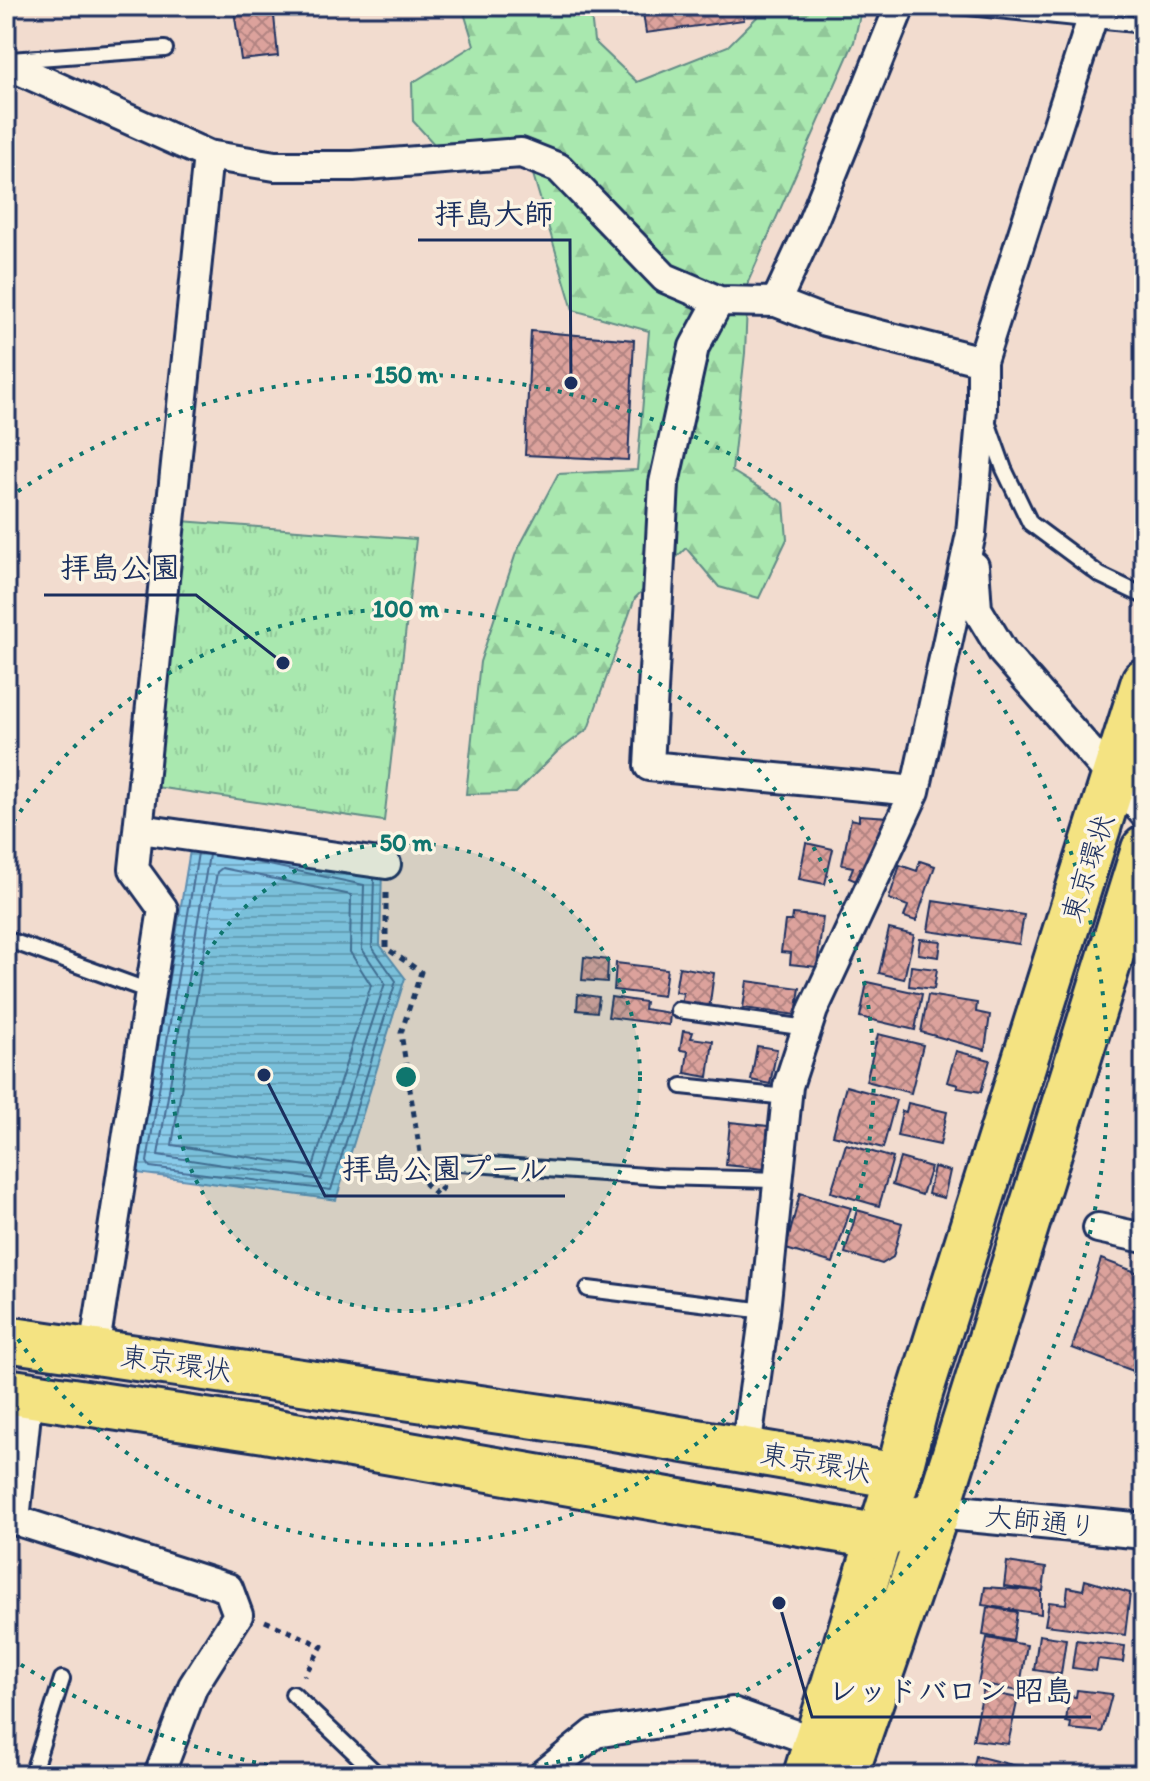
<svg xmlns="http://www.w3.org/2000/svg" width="1150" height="1781" font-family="Itim,'Klee One',sans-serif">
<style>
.forest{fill:url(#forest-firs);stroke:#628c86;stroke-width:2}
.park{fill:url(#park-tufts);stroke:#628c86;stroke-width:2}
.water{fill:url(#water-rules);stroke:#5d8db2;stroke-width:2}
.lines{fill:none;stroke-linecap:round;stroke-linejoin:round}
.shore{stroke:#476d96;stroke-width:2}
.building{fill:url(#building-cross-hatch);stroke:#1b2f5e;stroke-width:2}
.service-casing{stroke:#1b2f5e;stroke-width:20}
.minor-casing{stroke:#1b2f5e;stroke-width:34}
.tertiary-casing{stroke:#1b2f5e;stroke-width:40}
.primary-casing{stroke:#1b2f5e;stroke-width:50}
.trunk-casing{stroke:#1b2f5e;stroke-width:50}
.path{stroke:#1b2f5e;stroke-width:5;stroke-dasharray:6 6;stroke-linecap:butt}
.service{stroke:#fcf5e5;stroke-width:14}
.minor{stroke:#fcf5e5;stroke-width:28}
.tertiary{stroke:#fcf5e5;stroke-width:34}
.primary{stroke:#f4e382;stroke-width:44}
.trunk{stroke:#f4e382;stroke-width:44}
.ring{fill:none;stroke:#0f766e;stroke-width:4;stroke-dasharray:4 8}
.labels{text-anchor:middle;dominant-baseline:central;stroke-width:7;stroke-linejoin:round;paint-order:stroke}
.street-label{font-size:28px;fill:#1b2f5e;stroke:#fcf5e5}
.centre{fill:#0f766e;stroke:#fcf5e5;stroke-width:4}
.ring-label{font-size:24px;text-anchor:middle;font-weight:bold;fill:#0f766e;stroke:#fcf5e5;stroke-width:7;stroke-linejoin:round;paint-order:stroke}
.leader{fill:none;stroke:#1b2f5e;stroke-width:3}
.callout-dot{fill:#1b2f5e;stroke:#fcf5e5;stroke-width:3}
.callout-label{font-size:30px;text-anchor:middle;font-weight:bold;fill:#1b2f5e;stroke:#fcf5e5;stroke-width:7;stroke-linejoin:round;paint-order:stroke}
</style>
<defs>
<pattern id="forest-firs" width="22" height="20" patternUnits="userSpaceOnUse" patternTransform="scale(2)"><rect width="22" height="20" fill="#a9e8af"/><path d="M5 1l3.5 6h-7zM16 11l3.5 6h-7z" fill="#91c799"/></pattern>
<pattern id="park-tufts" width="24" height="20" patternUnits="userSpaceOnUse" patternTransform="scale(2)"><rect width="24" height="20" fill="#a9e8af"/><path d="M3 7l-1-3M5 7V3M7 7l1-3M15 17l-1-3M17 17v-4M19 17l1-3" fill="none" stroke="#91c799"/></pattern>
<pattern id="water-rules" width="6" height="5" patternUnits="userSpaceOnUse" patternTransform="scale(2)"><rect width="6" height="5" fill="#89cbea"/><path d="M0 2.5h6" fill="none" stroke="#6fa5c1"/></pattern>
<pattern id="building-cross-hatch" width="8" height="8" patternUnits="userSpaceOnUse" patternTransform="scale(2)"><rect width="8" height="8" fill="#dca29c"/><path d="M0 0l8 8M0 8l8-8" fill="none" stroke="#b28482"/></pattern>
</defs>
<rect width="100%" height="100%" fill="#f2dccf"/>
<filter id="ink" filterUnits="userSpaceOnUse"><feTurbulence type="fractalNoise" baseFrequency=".0125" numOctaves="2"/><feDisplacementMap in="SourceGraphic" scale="16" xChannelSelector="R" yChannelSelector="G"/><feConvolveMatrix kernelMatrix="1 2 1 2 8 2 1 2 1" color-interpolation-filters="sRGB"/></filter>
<g filter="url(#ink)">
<!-- forest -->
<path class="forest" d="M462 6H590L594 41 637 82 728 46 757 17 756 6H862L854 42 748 282 745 353 732 471 784 503 787 539 759 598 719 587 686 548 635 598 588 729 557 752 516 793 466 794 480 662 516 553 558 474 637 470 649 331 573 310 522 137 434 144 413 121 412 83 474 45Z"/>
<!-- park -->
<path class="park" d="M181 521 416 539 384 821 149 786Z"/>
<!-- water -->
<path class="water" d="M193 832 382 868 380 945 405 978 336 1200 137 1173Z"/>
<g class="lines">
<!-- shore -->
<path class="shore" d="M198 853 147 1162 150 1167 331 1190 396 981 372 947 374 878
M209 855 158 1155 321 1180 385 983 362 949 364 885 240 859
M222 868 351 895 350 952 371 985 313 1167 172 1145 217 872Z"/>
</g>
<!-- building -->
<path class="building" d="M257 6H273L278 56 241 60 234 10Z
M642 6H742L744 20 646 33Z
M531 331 634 340 628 460 525 455Z
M859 815 889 817 872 864 865 862 863 869 859 868 866 871 861 883 849 878 853 867 842 865 851 819 859 821Z
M806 843 833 849 825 884 799 879Z
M920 861 935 866 916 921 904 917 908 906 889 899 900 865 917 871Z
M933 901 1024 915 1019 944 928 931Z
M793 914 823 917 817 967 790 964 791 953 781 952 785 921H792Z
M889 929 914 935 904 979 879 973Z
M920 939 941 941 939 957 918 954Z
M584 957 608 960 607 982 582 980Z
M616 963 667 969 663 996 614 990Z
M911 966 937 969 934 989 909 986Z
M679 967 714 973 709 1010 681 1006 683 993 675 992Z
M747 981 800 988 796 1015 743 1008Z
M867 982 922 994 915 1030 860 1017Z
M578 994 599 997 597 1012 577 1010Z
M928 995 977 1003 976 1012 990 1015 985 1050 921 1032Z
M611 997 645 1002 644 1009 670 1013 669 1025 608 1017Z
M683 1031 693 1032 691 1038 713 1041 708 1077 685 1073 688 1051 680 1050Z
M878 1034 923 1045 911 1093 866 1081Z
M757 1046 777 1049 770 1084 751 1080Z
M956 1051 990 1060 981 1092 957 1088 958 1085 947 1082Z
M846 1086 896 1100 883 1148 833 1135Z
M908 1103 947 1112 940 1145 897 1136 902 1111 906 1112Z
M730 1122 768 1126 764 1169 726 1165Z
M846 1144 893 1158 879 1206 831 1192Z
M900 1158 931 1167 922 1195 892 1185Z
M934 1167 950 1171 944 1198 928 1194Z
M800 1193 851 1208 833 1263 786 1249Z
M857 1210 902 1223 893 1257 882 1264 845 1253Z
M1101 1259 1144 1275V1375L1072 1348Z
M1007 1562 1046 1568 1043 1591 1004 1586Z
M1085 1580 1130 1593 1125 1635 1045 1625 1049 1602 1066 1604 1068 1587 1083 1590Z
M985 1587 1041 1591V1614L982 1605Z
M987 1607 1017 1612 1013 1641 983 1635Z
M1039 1635 1066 1639 1061 1674 1034 1670Z
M987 1638 1027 1645 1019 1691 978 1684Z
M1076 1640 1125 1646 1123 1662 1098 1659 1096 1671 1072 1668Z
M1077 1690 1112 1694 1102 1732 1070 1729 1071 1723 1066 1722 1069 1696 1076 1697Z
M983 1691 1018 1698 1008 1744 973 1740Z
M976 1756 1053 1775H972Z"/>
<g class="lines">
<!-- service casing -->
<g class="service-casing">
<path id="service" d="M958 6 1144 25
M10 60 165 49
M988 424 1004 469 1030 523 1100 575 1144 596
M6 939 152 992
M678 1010 807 1028
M682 1086 786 1097
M460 1163 660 1177 778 1180
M588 1289 765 1311
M293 1694 378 1775
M32 1775 62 1679"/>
</g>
<!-- minor casing -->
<g class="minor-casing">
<path id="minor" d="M6 64 208 155 275 166H353L521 153 559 168 665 278 719 301 776 302 825 321 982 361
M719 301 694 347 664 483 649 766 915 791
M776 302 811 226 900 6
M974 566 977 609 1003 652 1144 813
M140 829 386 864
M1098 1228 1144 1238
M94 1351 163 909 134 869 208 155
M28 1394 15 1520 228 1588 238 1615 193 1686 159 1775
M746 1449 765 1311 788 1086 813 1010 915 791 971 534 982 409V361L1096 6
M543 1775 595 1733 732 1712 816 1742"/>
</g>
<!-- tertiary casing -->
<g class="tertiary-casing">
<path id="tertiary" d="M937 1511 1144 1531"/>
</g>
<!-- primary casing -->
<g class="primary-casing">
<path id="primary" d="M806 1775 898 1476
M845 1775 937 1511"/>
</g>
<!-- trunk casing -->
<g class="trunk-casing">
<path id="trunk" d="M6 1339 590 1424 898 1476
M6 1391 265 1430 881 1537 937 1511 1144 849
M898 1476 916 1406 1144 681"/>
</g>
<!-- path -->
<path class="path" d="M440 13 478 6
M386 893V948L421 972 401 1033 425 1184 437 1195 448 1179
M265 1621 322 1646 304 1676"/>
<!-- service -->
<use href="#service" class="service"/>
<!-- minor -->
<use href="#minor" class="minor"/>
<!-- tertiary -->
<use href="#tertiary" class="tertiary"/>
<!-- primary -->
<use href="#primary" class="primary"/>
<!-- trunk -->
<use href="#trunk" class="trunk"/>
</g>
</g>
<!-- distance rings -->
<circle cx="406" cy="1077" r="234" fill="#0f766e" fill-opacity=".12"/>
<g class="ring">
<circle cx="406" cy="1077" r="234"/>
<path d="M7 832A468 468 0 1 1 7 1322"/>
<path d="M327 1774A702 702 0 0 1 8 1656M8 498A702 702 0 1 1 485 1774"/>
</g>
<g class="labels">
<!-- street labels -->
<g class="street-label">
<text transform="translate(1087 868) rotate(-72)">東京環状</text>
<text transform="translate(176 1363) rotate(8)">東京環状</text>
<text transform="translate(816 1462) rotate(10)">東京環状</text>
<text transform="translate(1041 1521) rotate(6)">大師通り</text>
</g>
</g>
<circle cx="406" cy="1077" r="12" class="centre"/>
<g class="ring-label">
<text x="406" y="383">150 m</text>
<text x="406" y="617">100 m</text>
<text x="406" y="851">50 m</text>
</g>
<!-- callouts -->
<path class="leader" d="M571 383L570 240H418M283 663L196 595H44M264 1075L325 1196H565M779 1603L812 1717H1091"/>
<g class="callout-dot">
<circle cx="571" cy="383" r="8"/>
<circle cx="283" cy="663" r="8"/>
<circle cx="264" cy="1075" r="8"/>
<circle cx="779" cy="1603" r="8"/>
</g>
<g class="callout-label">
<text x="494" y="224">拝島大師</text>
<text x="120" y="578">拝島公園</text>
<text x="445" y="1179">拝島公園プール</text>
<text x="951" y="1701">レッドバロン 昭島</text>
</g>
<!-- margin -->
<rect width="1150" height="1781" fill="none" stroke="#fcf5e5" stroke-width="32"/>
<rect x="16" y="16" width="1118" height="1749" fill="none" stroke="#1b2f5e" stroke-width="3" filter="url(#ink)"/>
</svg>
